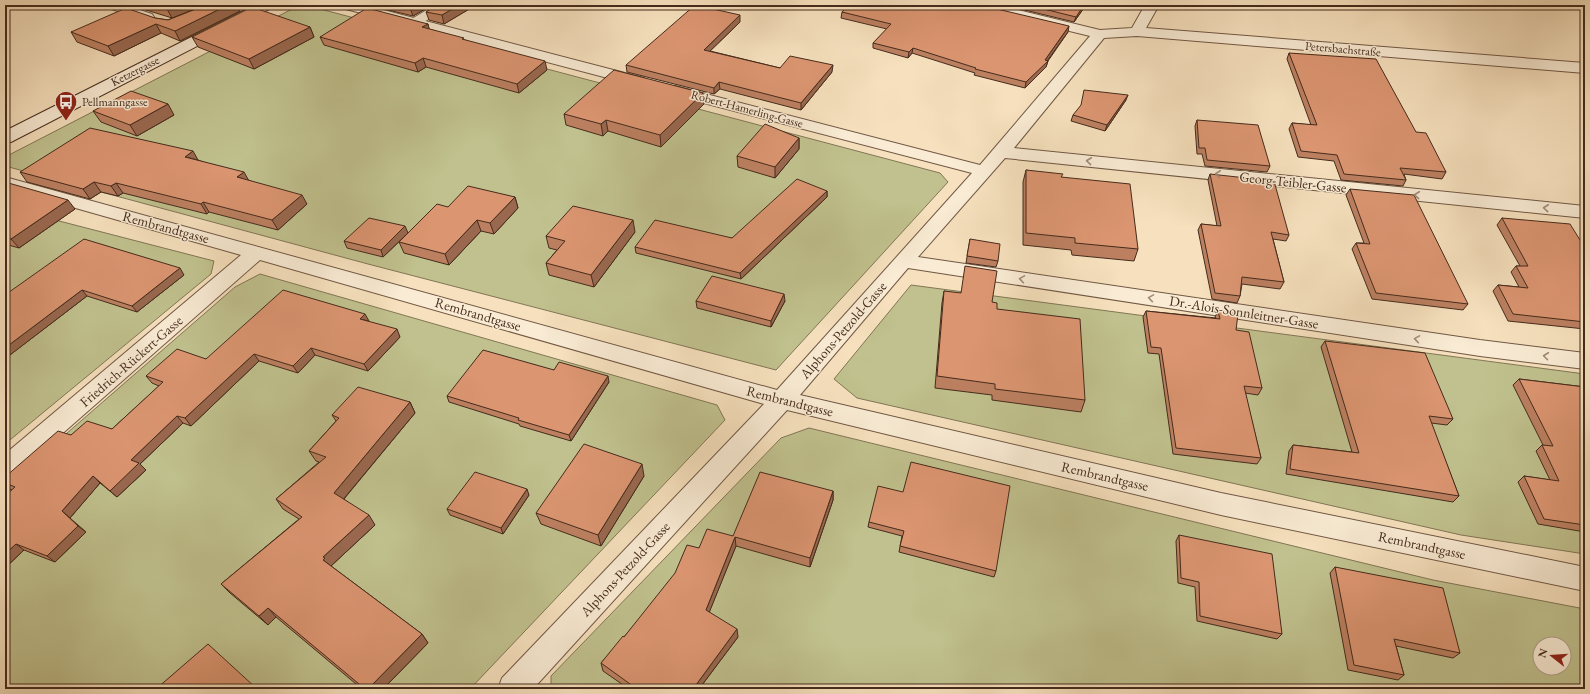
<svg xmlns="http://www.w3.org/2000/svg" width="1590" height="694" font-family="'EB Garamond',serif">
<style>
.green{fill:#c0c18e;stroke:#827655;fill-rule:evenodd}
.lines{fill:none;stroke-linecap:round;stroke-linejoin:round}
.lane-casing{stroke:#715844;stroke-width:2}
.street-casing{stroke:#715844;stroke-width:2}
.secondary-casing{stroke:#452b1c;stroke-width:2}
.lane{fill:#f9ebd4;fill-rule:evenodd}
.street{fill:#f9ebd4;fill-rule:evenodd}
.secondary{fill:#f9ebd4;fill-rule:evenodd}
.wall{fill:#bc8061;stroke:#452b1c}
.shaded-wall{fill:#99684f;stroke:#452b1c}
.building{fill:#db9571;stroke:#452b1c}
.oneway{stroke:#9f8b78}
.labels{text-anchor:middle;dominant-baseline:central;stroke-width:3;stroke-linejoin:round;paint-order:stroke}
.far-street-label{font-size:12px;fill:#452b1c;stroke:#f9ebd4}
.far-poi-label{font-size:12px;fill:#452b1c;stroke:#f9ebd4;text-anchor:start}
.street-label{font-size:14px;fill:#452b1c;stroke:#f9ebd4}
</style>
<rect width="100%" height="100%" fill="#f6e0bd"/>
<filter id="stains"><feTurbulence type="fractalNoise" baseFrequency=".005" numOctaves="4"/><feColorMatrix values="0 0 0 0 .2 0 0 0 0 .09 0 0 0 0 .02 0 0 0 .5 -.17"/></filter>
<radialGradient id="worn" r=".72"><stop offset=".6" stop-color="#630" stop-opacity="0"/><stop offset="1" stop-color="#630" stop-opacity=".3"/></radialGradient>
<!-- green -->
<path class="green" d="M309 6 940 173 948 182 776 370 368 264 5 166V157L294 8Z
M5 207 214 261 211 274 5 444Z
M260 274 717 405 725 420 470 689H5V487L235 287Z
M911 285 1585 374V554L1461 535 857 398 834 379Z
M809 428 1433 580 1585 609V689H551V676L781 438ZM1540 644H1564V668H1540Z"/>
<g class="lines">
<!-- lane casing -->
<g class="lane-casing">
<path id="lane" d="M107 5H125L152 14 154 17 152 20H144L109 8Z
M435 5H450L418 26H410L408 23 410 20Z"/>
</g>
<!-- street casing -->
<g class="street-casing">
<path id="street" d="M340 5H364L644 78 646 81 644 84 638 86 342 8Z
M973 5H998L1100 30 1132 28 1145 5H1159L1146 28 1585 63V73L1137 36 1104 38 1014 148 1585 206V218L1005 158 918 257 1480 340 1585 353V369L1480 356 908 268 800 395 1221 493 1585 567V591L1221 515 787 410 533 689H498L502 678 764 404 260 260 14 476 5 479V454L241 255 5 188V177L777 390 972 173 669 94 667 91 669 88 675 86 980 165 1090 36 975 8Z"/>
</g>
<!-- secondary casing -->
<g class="secondary-casing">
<path id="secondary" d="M255 5H273L271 8 11 142 5 143V131Z"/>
</g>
<!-- lane -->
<use href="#lane" class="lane"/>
<!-- street -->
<use href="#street" class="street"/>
<!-- secondary -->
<use href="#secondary" class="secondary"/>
</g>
<!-- wall -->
<path class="wall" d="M130 5H205L173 18 240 11 180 41 161 33 114 56 77 42 71 32 155 18 168 20 172 18Z
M383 5H432L413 16 384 9Z
M437 5H476L444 24 429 20 426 12Z
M1004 5H1086L1074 22Z
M842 12 1068 32 1048 61 1046 67 1025 88 974 75 975 73 912 53 908 58 873 48V43L887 29 841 18Z
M740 22 710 51 780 68 832 72 801 110 720 89 714 94 627 72 626 65Z
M428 24 429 29 465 40 547 70 519 93 426 67 418 72 324 45 320 37Z
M310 27 314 37 254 69 198 47 192 37Z
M1289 53 1416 132 1446 172 1442 179 1404 174 1406 180 1403 186 1341 180 1334 161 1298 157 1289 129 1292 123 1311 125 1287 59Z
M1126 100 1105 131 1071 121 1073 115Z
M704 104 661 147 608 131 603 136 566 125 564 114Z
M93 111 174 115 137 136 101 122Z
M1197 120 1270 166 1267 172 1205 166 1202 154H1197L1195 126Z
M799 138V149L775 178 738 167 737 156Z
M198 160 248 180 307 204 278 230 209 212 207 214 123 193 118 196 101 192 90 199 27 182 20 172Z
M1026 170 1062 177 1138 249 1134 261 1072 255 1071 250 1023 245V182Z
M1210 174 1289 235 1286 241 1273 239 1284 282 1280 289 1242 284 1240 296 1237 303 1212 299 1198 230 1201 224 1217 226 1208 180Z
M5 182 75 209 19 248 5 244Z
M1350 189 1468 304 1463 310 1372 299 1352 249 1356 243H1364L1346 195Z
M827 191V197L741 279 636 253 635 247 732 238Z
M515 197 518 208 494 234 481 231 449 265 404 253 399 242 448 207Z
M1502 218 1585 248V329L1508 321 1493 291 1498 285 1519 287 1511 272 1516 266H1520L1497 225Z
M635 232 594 287 549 275 546 263 557 250 549 248 546 236Z
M408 233 383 257 347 248 344 241Z
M970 239 998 261 996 267 966 263Z
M184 275 137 312 87 296 6 358 5 357V295Z
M944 291 992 302 997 309 1085 400 1081 412 992 400V395L935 388 942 303Z
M696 301H785L771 327 697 308Z
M1146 311 1216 318 1215 317 1218 311 1236 330 1262 388 1258 395 1245 393 1261 458 1257 464 1173 454 1159 354 1148 353 1143 317Z
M400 337 368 371 315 355 298 373 259 361 191 426 183 423 140 464 146 470 117 497 100 483 70 518 86 532 55 562 24 550 5 568 12 490 8 488 5 486V477L71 435 112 429 159 386 152 383 146 376 206 359Z
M1325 341 1453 419 1447 425 1431 423 1459 496 1453 502 1286 474 1289 451 1293 445 1352 452 1321 347Z
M554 370 609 382 571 441 520 426 519 424 449 402 447 396Z
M1519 379 1585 387V532L1538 524 1518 482 1524 476 1550 480 1536 451 1542 445H1543L1513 385Z
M410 402 415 413 344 499 375 525 331 566 422 634 428 643 383 689H362L276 617 268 625 230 593 221 584 299 519 283 509 276 499 319 462 316 461 309 451 336 421 332 415Z
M644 476 601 546 541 524 536 513Z
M833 491V500L810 567 736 546 709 612 738 637 699 689H629L603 671 601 663 624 637 699 548 733 536Z
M903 492 996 571 994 577 899 552 902 536 868 527 869 522Z
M529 495 503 534 450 515 447 509Z
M1179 535 1282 634 1277 639 1197 621 1195 587 1178 583 1176 541Z
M1335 567 1460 653 1453 658 1396 646 1404 675 1398 680 1348 670 1330 573Z"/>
<!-- shaded-wall -->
<path class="shaded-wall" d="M177 5H205L172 18 167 9Z
M228 5H237L240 11 180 41 175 31Z
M415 5H432L413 16 410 8Z
M459 5H476L444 24 442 15Z
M1084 5H1086L1074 22 1076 17Z
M740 15V22L704 57V50Z
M156 24 161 33 114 56 108 46Z
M428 24 430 33 422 27Z
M1069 26 1068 32 1047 61H1048L1046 67 1025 88 1026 82 1045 60Z
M310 27 314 37 254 69 249 59Z
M913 48 912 53 908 58 909 52Z
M423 58 426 67 418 72 415 63Z
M545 61 547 70 519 93 517 84Z
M833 65 832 72 801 110V103Z
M719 82 720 89 714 94V88Z
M703 93 704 104 661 147 660 135Z
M1128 95 1126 100 1105 131 1107 125Z
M168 104 174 115 137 136 130 125Z
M606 120 608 131 603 136 601 124Z
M799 138V149L775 178V167Z
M193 151 198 160 185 157Z
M244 172 249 181 237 177Z
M94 182 101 192 90 199 83 189Z
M116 183 123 193 118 196 111 186Z
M827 191V197L741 279 740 273Z
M302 195 307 204 278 230 272 220Z
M515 197 518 208 494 234 490 223Z
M68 200 75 209 19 248 11 239Z
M203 202 209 212 207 214 201 204Z
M477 220 481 231 449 265 445 254Z
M633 220 635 232 594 287 591 275Z
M405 226 408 233 383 257 381 250Z
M180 268 184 275 137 312 132 306Z
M82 290 87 296 6 358 5 356V348Z
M784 294 785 301 771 327V321Z
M365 314 369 321 360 319Z
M397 329 400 337 368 371 364 364Z
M311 348 315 355 298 373 293 366Z
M254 354 259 361 191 426 185 418Z
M608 376 609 382 571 441 569 435Z
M410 402 415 413 341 502 334 493Z
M177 416 183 423 140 464 146 470 117 497 110 491 131 460Z
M642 464 644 476 601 546 598 535Z
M93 476 100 483 70 518 62 511Z
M527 489 529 495 503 534 501 528Z
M833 491V500L810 567V558Z
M369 515 375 525 331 566 323 560V557Z
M78 526 86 532 55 562 47 556Z
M735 537 736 546 707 618 706 610Z
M16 544 24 550 5 568V554Z
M268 608 276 617 268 625 259 616Z
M737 629 738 637 699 689H693Z
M422 634 428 643 383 689H368Z"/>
<!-- building -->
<path class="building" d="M154 5H177L167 9Z
M206 5H228L175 31 156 24 108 46 71 32 126 8 155 18 168 20Z
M401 5H415L410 8Z
M437 5H459L442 15 426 12Z
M695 5 740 15 704 50 780 68 790 56 833 65 801 103 719 82 714 88 626 65Z
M848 5H980L1069 26 1045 60 1048 61 1026 82 975 69 976 68 913 48 909 52 873 43 891 24 842 12Z
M1028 5H1084L1076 17Z
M252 7 310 27 249 59 192 37Z
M367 8 428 24 422 27 464 38 462 39 545 61 517 84 423 58 415 63 320 37Z
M1289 53 1376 59 1416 132 1426 133 1446 172 1400 168 1406 180 1344 174 1337 155 1301 151 1292 123 1317 125Z
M614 70 703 93 660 135 606 120 601 124 564 114Z
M1084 90 1128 95 1107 125 1073 115 1081 105Z
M131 91 168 104 130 125 93 111Z
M1197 120 1258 125 1270 166 1207 160 1205 148H1199Z
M765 124 799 138 775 167 737 156Z
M90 128 193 151 185 157 244 172 237 177 302 195 272 220 203 202 201 204 116 183 111 186 94 182 83 189 20 172Z
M1026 170 1063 174 1061 177 1130 184 1138 249 1075 243V238L1026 233Z
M1210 174 1274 181 1289 235 1271 232 1284 282 1242 277 1240 296 1215 293 1201 224 1221 226Z
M797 179 827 191 740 273 635 247 655 220 732 238Z
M5 182 68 200 11 239 5 237Z
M468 186 515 197 490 223 477 220 445 254 399 242 437 204 448 207Z
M1350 189 1414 195 1468 304 1376 293 1356 243 1370 244Z
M573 206 633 220 591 275 546 263 565 241 546 236Z
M369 218 405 226 381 250 344 241Z
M1502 218 1570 224 1585 248V322L1513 314 1498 285 1528 288 1516 266H1528Z
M84 239 180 268 132 306 82 290 5 348V295Z
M970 239 1000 244 998 261 967 256Z
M965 266 997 271 992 302 997 303V309L1080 319 1085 400 995 389V384L937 376 944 291 961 293Z
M712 276 784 294 771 321 696 301Z
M283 290 365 314 360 319 397 329 364 364 311 348 293 366 254 354 185 418 177 416 131 460 139 463 110 491 93 476 62 511 78 526 47 556 16 544 5 554V496L15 487 5 483V477L58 431 71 435 87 421 112 429 163 382 146 376 177 349 206 359Z
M1146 311 1220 319 1218 311 1238 314 1236 330 1249 332 1262 388 1244 386 1261 458 1176 448 1161 348 1151 347Z
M1325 341 1425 353 1453 419 1429 416 1459 496 1290 469 1293 445 1359 453Z
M483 350 554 370 559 362 608 376 569 435 518 420 519 418 447 396Z
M1519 379 1585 387V525L1544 519 1524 476 1559 481 1542 445 1553 446Z
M358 387 410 402 334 493 369 515 323 557 325 558 323 560 422 634 368 689H365L268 608 259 616 221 584 302 517 276 499 326 457 309 451 339 418 332 415Z
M584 444 642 464 598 535 536 513Z
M911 462 1010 486 996 571 900 546 904 531 869 522 878 486 903 492Z
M475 472 527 489 501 528 447 509Z
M760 472 833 491 810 558 735 537 706 610 737 629 693 689H637L601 663 623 636 624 637 675 573 687 545 699 548 707 529 733 536Z
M1179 535 1272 554 1282 634 1200 616 1199 582 1181 578Z
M1335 567 1443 588 1460 653 1394 639 1404 675 1354 665Z
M208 644 256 688 254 689H156Z"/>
<!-- one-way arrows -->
<defs><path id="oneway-chevron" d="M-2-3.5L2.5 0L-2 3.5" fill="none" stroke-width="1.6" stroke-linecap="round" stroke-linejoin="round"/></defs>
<g class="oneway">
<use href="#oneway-chevron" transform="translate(1089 161) rotate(-174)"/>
<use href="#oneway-chevron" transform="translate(1218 174) rotate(-174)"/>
<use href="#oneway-chevron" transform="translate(1417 195) rotate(-174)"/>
<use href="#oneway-chevron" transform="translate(1546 208) rotate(-174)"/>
<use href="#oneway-chevron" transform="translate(1022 279) rotate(-171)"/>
<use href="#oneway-chevron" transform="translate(1151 298) rotate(-171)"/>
<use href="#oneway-chevron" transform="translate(1417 339) rotate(-171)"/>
<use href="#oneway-chevron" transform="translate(1546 356) rotate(-173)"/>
</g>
<!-- icons -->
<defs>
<g id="bus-pin" transform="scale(1.15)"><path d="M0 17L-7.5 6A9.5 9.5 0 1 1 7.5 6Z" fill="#8f2418" stroke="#f9ebd4"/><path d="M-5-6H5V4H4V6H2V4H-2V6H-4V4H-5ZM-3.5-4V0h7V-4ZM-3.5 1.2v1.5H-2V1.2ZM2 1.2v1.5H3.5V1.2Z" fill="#fff"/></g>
</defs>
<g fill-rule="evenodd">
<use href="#bus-pin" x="66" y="102"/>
</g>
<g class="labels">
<!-- far-street labels -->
<g class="far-street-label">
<text transform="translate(1343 49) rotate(5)">Petersbachstraße</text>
<text transform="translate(135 71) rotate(-27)">Ketzergasse</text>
<text transform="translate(747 109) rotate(15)">Robert-Hamerling-Gasse</text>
</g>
<!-- far-poi labels -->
<g class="far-poi-label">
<text x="82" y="102">Pellmanngasse</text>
</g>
<!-- street labels -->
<g class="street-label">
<text transform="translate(1293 182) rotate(6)">Georg-Teibler-Gasse</text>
<text transform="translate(166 227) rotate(15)">Rembrandtgasse</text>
<text transform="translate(1244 312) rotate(9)">Dr.-Alois-Sonnleitner-Gasse</text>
<text transform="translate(478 314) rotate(16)">Rembrandtgasse</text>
<text transform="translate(843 330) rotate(-49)">Alphons-Petzold-Gasse</text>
<text transform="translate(131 361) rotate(-41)">Friedrich-Rückert-Gasse</text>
<text transform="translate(790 401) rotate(14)">Rembrandtgasse</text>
<text transform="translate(1105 476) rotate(13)">Rembrandtgasse</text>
<text transform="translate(1422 545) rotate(12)">Rembrandtgasse</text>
<text transform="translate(625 569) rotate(-47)">Alphons-Petzold-Gasse</text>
</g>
</g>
<!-- margin -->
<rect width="1590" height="694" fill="none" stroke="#f6e0bd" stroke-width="20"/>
<rect x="6" y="6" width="1578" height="682" fill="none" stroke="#452b1c" stroke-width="2"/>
<rect x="10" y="10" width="1570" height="674" fill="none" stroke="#452b1c"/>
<!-- north arrow -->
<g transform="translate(1552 656) rotate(287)"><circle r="19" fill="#f9ebd4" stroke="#b19e8a"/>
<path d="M0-3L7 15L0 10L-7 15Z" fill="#8f2418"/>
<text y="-6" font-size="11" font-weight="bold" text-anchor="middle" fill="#452b1c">N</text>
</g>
<rect width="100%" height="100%" filter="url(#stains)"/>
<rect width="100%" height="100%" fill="url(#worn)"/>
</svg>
